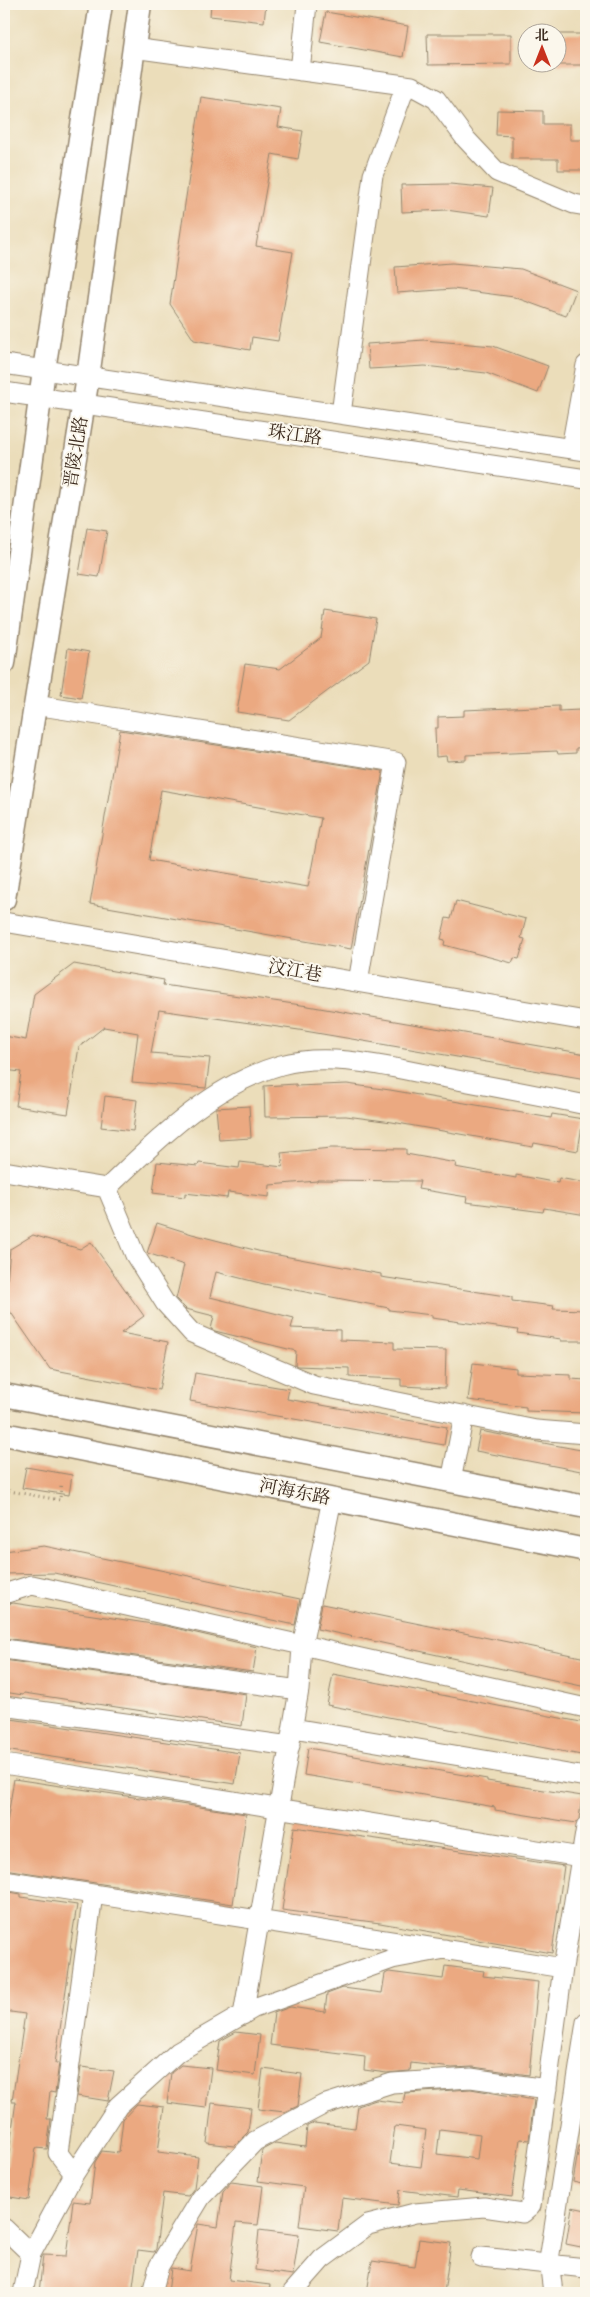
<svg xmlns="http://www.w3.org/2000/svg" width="590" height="2297" font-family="'Libre Bodoni','Noto Serif SC',serif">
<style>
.building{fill:#eba981;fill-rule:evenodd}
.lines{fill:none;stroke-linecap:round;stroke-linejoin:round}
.minor-casing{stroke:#93846c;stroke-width:21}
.major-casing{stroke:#93846c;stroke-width:25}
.path{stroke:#93846c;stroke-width:3;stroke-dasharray:1 4;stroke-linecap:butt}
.minor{stroke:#fff;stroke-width:19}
.major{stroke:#fff;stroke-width:22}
.labels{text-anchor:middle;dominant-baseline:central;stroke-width:4;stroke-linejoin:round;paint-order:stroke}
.street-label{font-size:18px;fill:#3b2a1e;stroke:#fbf7ec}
</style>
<rect width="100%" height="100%" fill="#fbf7ec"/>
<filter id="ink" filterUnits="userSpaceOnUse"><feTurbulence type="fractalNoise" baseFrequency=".02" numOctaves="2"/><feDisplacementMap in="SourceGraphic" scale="10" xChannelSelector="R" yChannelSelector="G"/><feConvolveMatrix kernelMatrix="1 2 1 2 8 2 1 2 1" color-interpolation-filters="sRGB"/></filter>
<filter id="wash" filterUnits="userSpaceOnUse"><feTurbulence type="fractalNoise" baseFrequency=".0096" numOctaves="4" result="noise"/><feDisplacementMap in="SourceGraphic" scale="20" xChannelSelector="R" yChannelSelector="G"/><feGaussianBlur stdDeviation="1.12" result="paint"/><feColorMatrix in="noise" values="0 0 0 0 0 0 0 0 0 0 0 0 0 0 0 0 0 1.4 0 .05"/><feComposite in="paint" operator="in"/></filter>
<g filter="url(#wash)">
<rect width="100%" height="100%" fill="#ebddba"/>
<g id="blocks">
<!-- building -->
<path class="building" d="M211 4H266L264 22 210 16Z
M326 12 408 26 403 57 320 42Z
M427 34H511V64L428 65Z
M558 34H586V65H558Z
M201 97 281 109 278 127 303 131 298 159 272 154 256 246 293 252 278 341 252 337 250 350 194 340 170 304Z
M497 110 543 111V124H570V140H586V170H558V159H512V136L496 135Z
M450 184 493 188 489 216 446 210 402 212 401 185Z
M452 263 521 269 576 290 566 316 514 297 453 289 397 293 395 267Z
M424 340 493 346 548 366 538 393 486 373 425 366 369 369 367 344Z
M87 528 107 531 99 577 79 574Z
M325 611 376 619 369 660 289 720 237 712 245 664 280 669 321 638Z
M68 648 89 652 81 698 61 695Z
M559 706V711L580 710 581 722H586V747L576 748V753L558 754 557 751 466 755V760L447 761 446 756 436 757 435 728H438V717L464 716V710Z
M120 730 383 771 351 949 90 904ZM161 790 321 818 308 887 149 860Z
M456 901 526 919 521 938 525 939 519 959 514 958 512 963 444 945 445 940 441 939 446 918 451 919Z
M74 964 164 980 163 985 308 1006 586 1054V1079L299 1030 159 1010 151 1053 210 1058 206 1088 132 1082 138 1033 104 1027 79 1047 68 1114 16 1106 21 1072 4 1070V1036L26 1040 34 994Z
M296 1084V1086L347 1084 390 1090 551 1118 552 1114 583 1119 578 1151 534 1143 533 1147 392 1122 346 1116 265 1117 264 1086Z
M105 1096 137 1100 133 1131 101 1127Z
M249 1106 251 1138 219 1140 216 1108Z
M331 1148 406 1149V1154L456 1163 455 1167 516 1178V1175L558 1183 559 1178 586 1183V1215L544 1208 543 1212 466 1202 467 1197 418 1189 420 1181 317 1180V1181L270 1185 269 1197 228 1192 227 1198 185 1193V1197L153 1193 157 1162 198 1166 199 1163 239 1168 240 1162 283 1167 281 1153Z
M157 1223 192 1234 262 1252 381 1274V1277L512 1297V1301L554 1306 553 1309 586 1310V1341H561V1339L517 1333 518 1330 432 1318V1315L389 1310V1308L264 1284 216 1272 210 1297 294 1318 291 1328 340 1330V1340L394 1342V1349L446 1350 445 1388 401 1386V1379L349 1377V1368L297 1366 295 1365 296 1351 215 1331 211 1329 214 1316 186 1309 176 1299 184 1265 147 1253Z
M33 1235 80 1249 91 1242 144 1316 121 1333 168 1342 159 1390 50 1369 5 1304 10 1249Z
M473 1363 516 1368V1373L571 1375V1379L586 1380V1413L526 1411V1407L468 1400Z
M195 1373 289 1389 287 1399 447 1427 444 1445 190 1401Z
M480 1431 586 1451V1472L476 1451Z
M26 1467 72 1475 69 1495 22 1488Z
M44 1546 300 1599 295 1625 54 1573 4 1574V1551Z
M13 1603 166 1626 257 1647 253 1672 4 1638 5 1605Z
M322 1604 586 1658V1687L317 1629Z
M4 1660 246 1694 242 1726 24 1693 23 1695 4 1692Z
M333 1674 586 1723V1756L327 1705Z
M4 1718 240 1753 235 1784 4 1750Z
M308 1748 487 1779V1781L582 1796 579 1819 576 1823 495 1810V1807L304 1775Z
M14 1779 246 1814 233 1904 4 1869V1841Z
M294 1827 564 1866 552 1953 380 1923 282 1910Z
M4 1891 21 1894V1897L77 1905 70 1949H72L55 2063H59L55 2093 50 2092 47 2119H51L47 2149 36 2148 29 2200 4 2196V2166H7L16 2101H12L25 2014 4 2011Z
M445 1966 484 1971 483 1976 538 1982 529 2075 473 2067 452 2068 411 2063 410 2071 387 2073 364 2070 365 2057 270 2045 274 2013 290 2007 325 2012 327 1994 343 1988 382 1993 385 1974 389 1972 443 1979Z
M236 2032 260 2035 255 2075 216 2070 220 2041Z
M181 2065 211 2068 206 2108 167 2103 171 2073Z
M81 2067 114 2071 108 2101 77 2096Z
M263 2069 302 2074 298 2106 285 2112 258 2109Z
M471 2089 534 2100 529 2140 520 2139 512 2197 458 2190 457 2197 400 2190 398 2205 342 2198 338 2231 299 2226 304 2187 258 2181 262 2150 275 2143 305 2147 307 2126 314 2123 355 2128 358 2106 376 2100 403 2103 405 2093ZM395 2126 426 2130 421 2167 390 2163ZM440 2129 480 2134 477 2159 437 2154Z
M212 2103 251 2108 248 2132 234 2146 207 2143Z
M137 2104 164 2107 158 2152 198 2157 194 2188 188 2196 163 2193 156 2249 154 2252 138 2250 132 2293H39L43 2255 66 2256 73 2201 90 2203 95 2162 102 2151 119 2153 123 2119Z
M579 2146H586V2185L573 2182Z
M231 2182 263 2186 258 2225 236 2223 229 2280 270 2285 269 2293H168L171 2268 190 2271 198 2224 218 2227 223 2191Z
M572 2207 586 2210V2248L566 2244Z
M259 2230 299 2235 293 2275 255 2270Z
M419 2239 451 2243 444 2293H367L372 2261 415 2267Z"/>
</g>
</g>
<g filter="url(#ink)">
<use href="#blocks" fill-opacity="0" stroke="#93846c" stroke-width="1"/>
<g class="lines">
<!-- minor casing -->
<g class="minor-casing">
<path id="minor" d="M133 48 412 86 436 99 465 138 497 172 574 204 586 206
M300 71 307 4
M4 364 586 451
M4 392 586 479
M341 414 373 175 406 85
M571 448 586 365
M35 705 396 762 358 982
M4 922 586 1021
M4 1171 107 1188
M107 1188 135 1255 165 1303 192 1333 314 1385 536 1430 586 1434
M107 1188C157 1140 211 1085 281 1065 330 1051 392 1068 441 1077 490 1086 538 1095 586 1105
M451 1481 464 1415
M4 1594 32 1585 586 1708
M4 1649 299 1690
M4 1706 290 1746
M293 1728 586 1777
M4 1764 581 1857
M4 1880 563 1968
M243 2015 299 1690 302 1646 332 1499
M74 2174 58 2153 93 1894
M4 2228 31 2254
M481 2257 586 2268
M23 2293 31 2254 74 2174 118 2106 178 2052 254 2008 392 1959 445 1949
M152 2293 159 2266 201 2197 255 2141 323 2105 392 2083 471 2078 547 2089
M292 2293 322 2259 368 2225 415 2213 484 2207 523 2213 531 2206 563 1968 586 1827
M553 2293 549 2260 586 2022"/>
</g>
<!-- major casing -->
<g class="major-casing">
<path id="major" d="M4 663 44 370 101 4
M4 899 88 377 140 4
M4 1395 586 1507
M4 1434 586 1550"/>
</g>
<!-- path -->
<path class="path" d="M4 1490 60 1500 61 1484"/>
<!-- minor -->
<use href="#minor" class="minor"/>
<!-- major -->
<use href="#major" class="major"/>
</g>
</g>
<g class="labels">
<!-- street labels -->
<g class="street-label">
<text transform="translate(295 435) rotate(8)">珠江路</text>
<text transform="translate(76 452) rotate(-81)">晋陵北路</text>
<text transform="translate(295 971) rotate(10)">汶江巷</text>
<text transform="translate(295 1492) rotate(11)">河海东路</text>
</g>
</g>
<!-- margin -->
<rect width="590" height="2297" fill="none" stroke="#fbf7ec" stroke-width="20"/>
<!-- north arrow -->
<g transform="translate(542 48)"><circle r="24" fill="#fbf7ec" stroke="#aea59a"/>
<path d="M0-4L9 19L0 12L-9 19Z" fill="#c8321e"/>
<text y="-8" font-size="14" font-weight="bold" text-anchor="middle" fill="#3b2a1e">北</text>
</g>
</svg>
